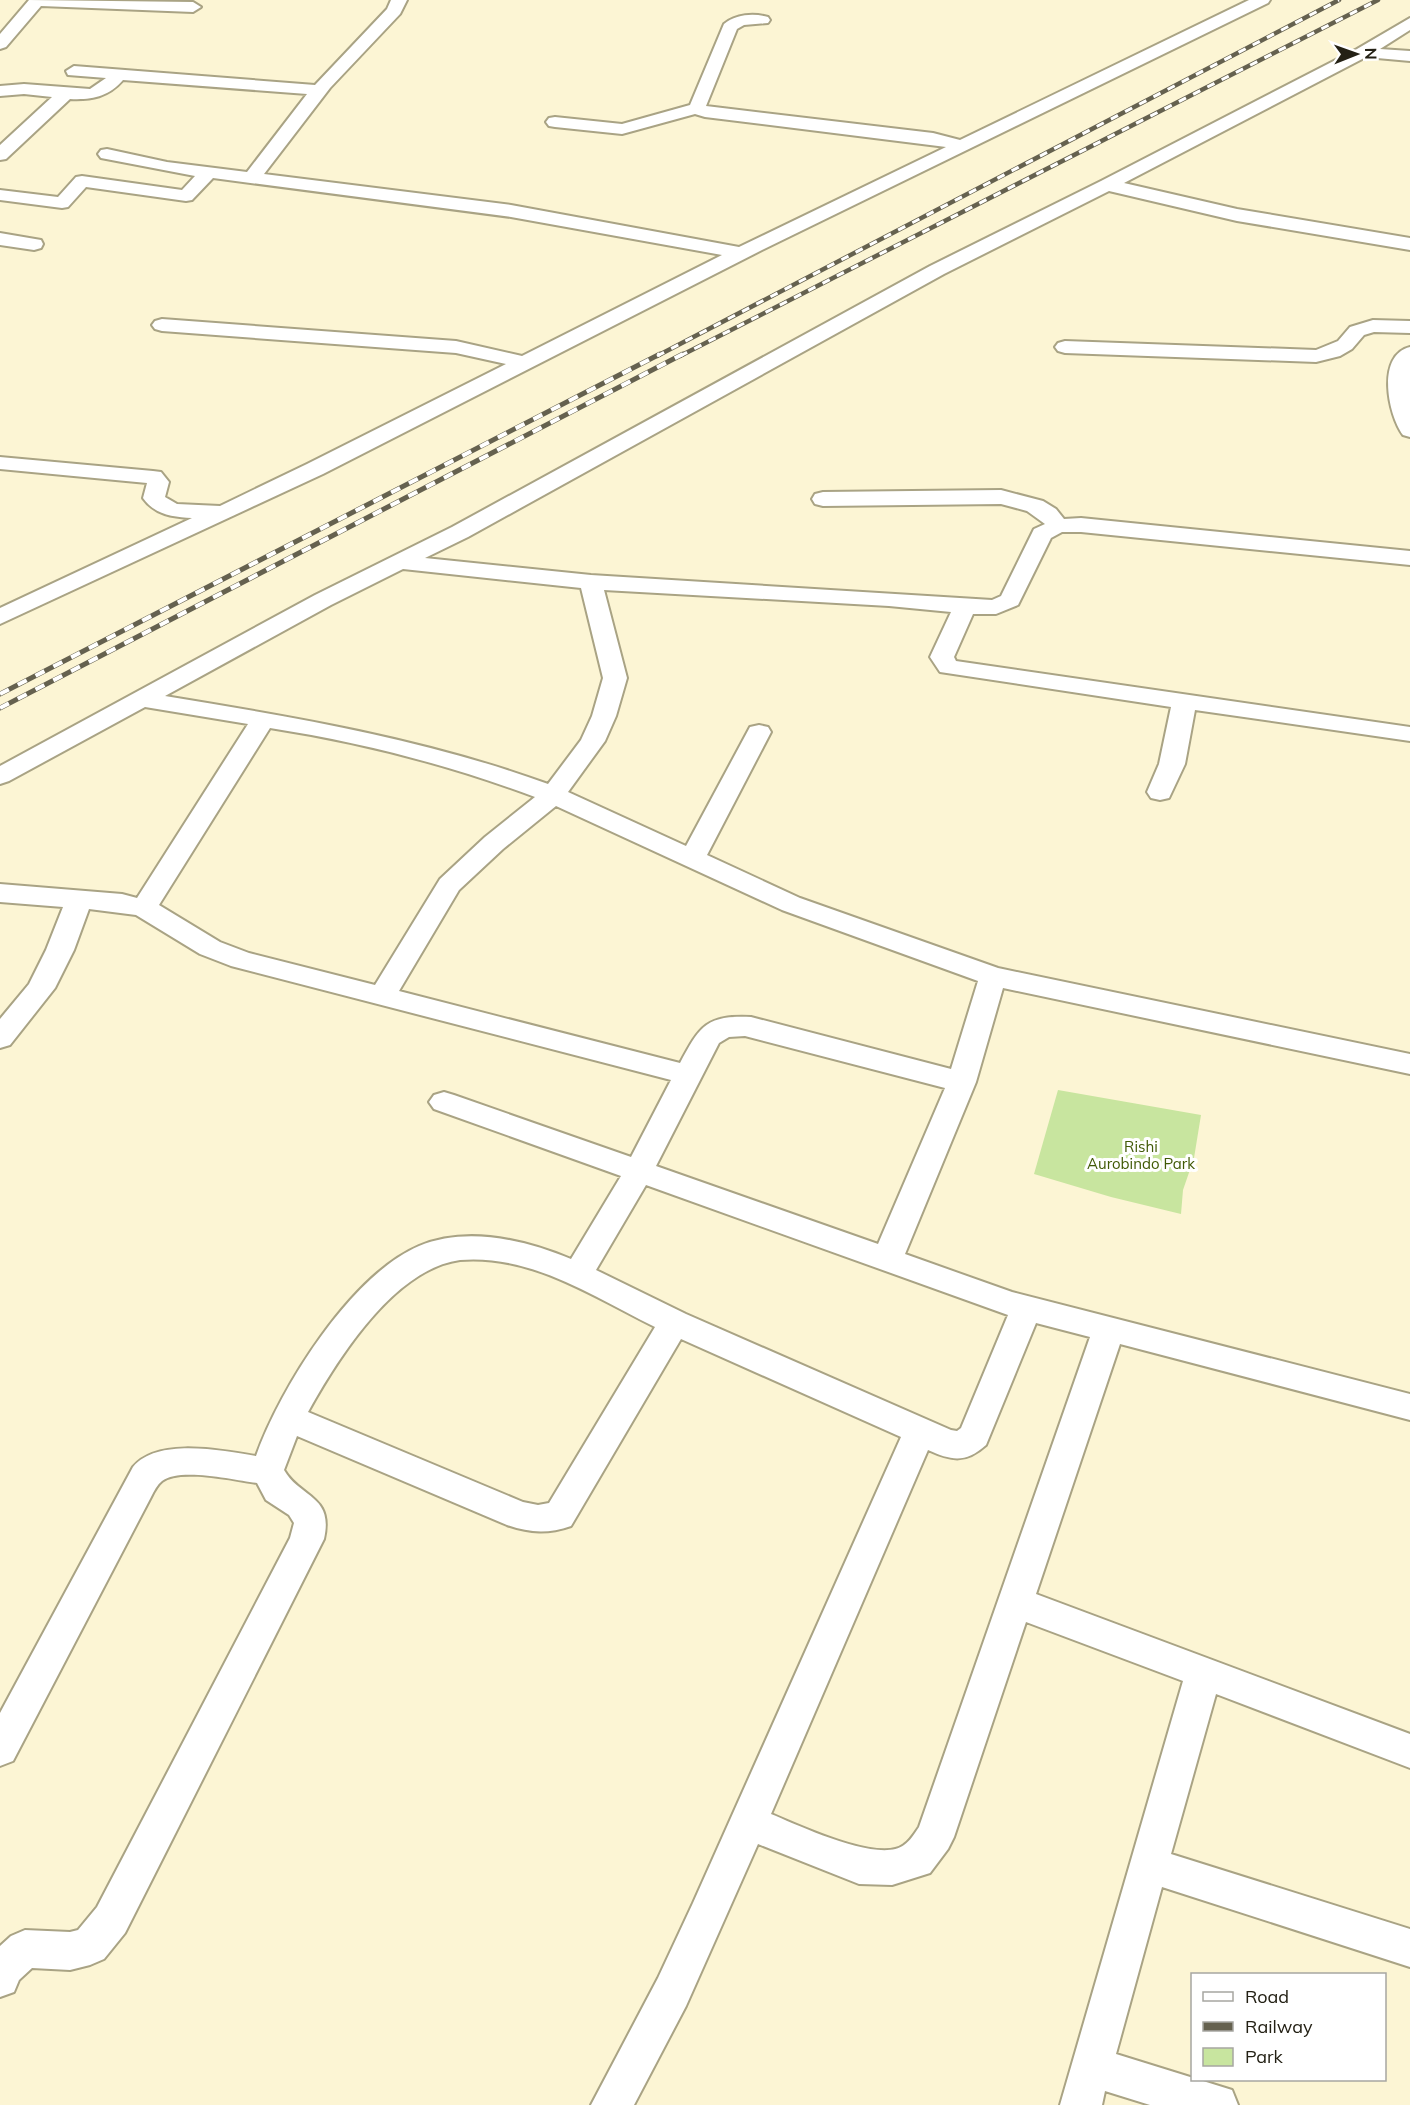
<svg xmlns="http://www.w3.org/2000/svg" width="1410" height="2105" font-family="Mulish,sans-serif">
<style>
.green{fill:#c8e59f}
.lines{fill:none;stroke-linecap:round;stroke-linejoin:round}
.minor-casing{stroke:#a9a384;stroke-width:4}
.minor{fill:#fff;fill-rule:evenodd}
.rail-far1-casing{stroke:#65614f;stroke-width:4.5}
.rail-casing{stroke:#65614f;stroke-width:5}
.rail-far1{stroke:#fff;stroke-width:3;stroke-dasharray:8;stroke-linecap:butt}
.rail{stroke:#fff;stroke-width:4;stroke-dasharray:10;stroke-linecap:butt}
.labels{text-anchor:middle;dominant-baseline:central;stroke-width:6;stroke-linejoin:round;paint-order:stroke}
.park-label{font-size:15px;fill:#415a06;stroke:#fff}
</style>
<rect width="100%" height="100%" fill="#fcf5d4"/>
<!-- green -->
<path class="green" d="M1058 1090 1201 1115 1194 1158 1183 1190 1181 1214 1111 1197 1034 1174Z"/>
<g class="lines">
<!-- minor casing -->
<g class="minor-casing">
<path id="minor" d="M29 0 193 2 201 7 193 12 41 6 6 47 0 49V34Z
M391 0H407L400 14 330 88 264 174 511 205 739 247 946 147 705 117 695 114 622 134 555 127 549 126 546 122 549 118 555 117 622 124 690 105 724 24C736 14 754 13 768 17L770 20 768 23 744 25 737 29 706 106 933 133 960 140 1249 0H1270L1268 3 762 250 323 474 0 624V608L192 518C173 517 155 515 143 498L147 483 0 469V457L153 471 161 472 169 482 165 497 177 504 220 506 307 464 506 364 456 353 162 331 155 329 152 325 155 321 162 319 456 341 522 356 722 255 511 217 213 178 192 200 186 201 86 187 68 207 62 208 0 200V190L58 197 76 177 82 176 182 190 195 176 101 158 98 154 101 150 107 149 167 162 247 172 307 94 123 80C108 97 92 100 70 99L6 159 0 160V145L52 97 24 94 0 96V86L24 84 90 89 106 78 68 75 66 71 74 66 315 85 387 9Z
M1410 18V30L1380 49 1410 51V61L1366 57 1124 183 1237 209 1410 238V250L1237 221 1109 191 944 274 468 537 425 558 591 575 992 600 1001 596 1034 529 1045 524 1027 511 1001 504 823 506 815 504 812 499 815 494 823 492 1001 490 1043 501 1056 509 1064 519 1081 518 1410 551V565L1081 532H1062L1051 538 1018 605 996 614H973L954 657 956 661 1410 727V741L1195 710 1185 764 1169 798 1160 800 1151 798 1147 792 1159 764 1171 707 940 672 930 657 951 612 889 606 604 590 627 678 616 716 605 741 568 792 686 846 750 727 759 725 768 727 771 732 707 855 800 898 998 968 1410 1054V1074L1003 988 976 1082 905 1254 1012 1292 1410 1394V1420L1120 1344 1036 1594 1410 1734V1768L1216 1694 1171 1854 1410 1929V1967L1162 1887 1116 2054 1232 2090 1238 2105H1150L1105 2091 1102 2105H1060L1183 1681 1026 1622 954 1837 948 1849 930 1873 892 1885 859 1884 758 1844 686 2006 634 2105H591L658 1978 693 1903 901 1437 681 1339 571 1526C548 1534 530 1533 507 1525L297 1436 284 1470C300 1498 334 1495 324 1539L125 1933 104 1959 90 1965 70 1970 32 1968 19 1980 14 1992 0 1997V1946L11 1936 25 1930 70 1932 78 1930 97 1907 290 1538 294 1523 289 1515 266 1500 257 1483C235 1480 179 1467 162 1481 157 1485 154 1491 151 1497L13 1761 0 1766V1713L133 1467C158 1437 223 1451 256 1456 280 1388 351 1275 419 1246 467 1226 525 1240 571 1259L621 1176 434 1109 429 1102 434 1095 444 1092 454 1095 631 1157 671 1080 231 966 200 954 136 915 89 909 74 950 55 988 10 1045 0 1048V1019L29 984 46 950 63 907 0 902V884L122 894 137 898 248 724 145 707 9 781 0 784V766L315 595 452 527 930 266 1101 181 1357 49ZM403 569 581 588 603 678 592 716 581 740 548 784C425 739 294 717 165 696L331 605ZM270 728C360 742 450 765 535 797L485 837 440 879 375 985 249 953 220 942 159 905ZM556 806 782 910 978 981 951 1069 751 1017C706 1015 700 1026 680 1063L399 991 459 890 503 849ZM745 1036 945 1088 878 1244 656 1166 719 1043 729 1037ZM646 1185 1008 1315 961 1428 957 1431 951 1430 686 1314 596 1270ZM460 1260C531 1254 594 1297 655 1327L549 1503 538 1505 523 1502 308 1412C338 1358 394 1269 460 1260ZM1036 1323 1090 1337 919 1827C915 1833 910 1841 904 1845 879 1864 798 1825 771 1814L928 1450C952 1461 966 1463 986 1445Z
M0 233 41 240 43 244 41 248 34 250 0 245Z
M1373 320 1410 321V333L1374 332 1364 335 1352 349 1340 356 1316 362 1065 353 1058 351 1055 347 1058 343 1065 341 1316 350 1338 341 1350 327Z
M1410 347V437L1403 435C1388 415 1376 355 1410 347Z"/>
</g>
<!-- minor -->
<use href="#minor" class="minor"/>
<!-- rail-far1 casing -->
<g class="rail-far1-casing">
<path id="rail-far1" d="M657 356 1339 0
M680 356 1378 0"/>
</g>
<!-- rail casing -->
<g class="rail-casing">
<path id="rail" d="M0 694 660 354
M0 708 683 354"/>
</g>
<!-- rail-far1 -->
<use href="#rail-far1" class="rail-far1"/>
<!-- rail -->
<use href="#rail" class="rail"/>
</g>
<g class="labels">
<!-- park labels -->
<g class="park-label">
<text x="1141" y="1146">Rishi<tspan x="1141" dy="17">Aurobindo Park</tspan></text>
</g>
</g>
<!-- legend -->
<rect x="1191" y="1973" width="195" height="108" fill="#ffffff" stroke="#a7a6a1" stroke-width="1.5"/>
<rect x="1203" y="1992" width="30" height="9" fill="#ffffff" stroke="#a7a6a1" stroke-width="1.5"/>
<text x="1245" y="2003" font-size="18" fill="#242115">Road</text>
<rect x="1203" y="2022" width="30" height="9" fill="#65614f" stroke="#a7a6a1" stroke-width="1.5"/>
<text x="1245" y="2033" font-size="18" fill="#242115">Railway</text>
<rect x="1203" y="2048" width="30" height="18" fill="#c8e59f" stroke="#a7a6a1" stroke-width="1.5"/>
<text x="1245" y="2063" font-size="18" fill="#242115">Park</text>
<!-- north arrow -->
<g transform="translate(1356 54) rotate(89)" stroke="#ffffff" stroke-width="4.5" paint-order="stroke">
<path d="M0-4.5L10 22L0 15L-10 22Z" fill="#242115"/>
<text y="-9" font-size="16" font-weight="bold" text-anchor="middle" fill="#242115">N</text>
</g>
</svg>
